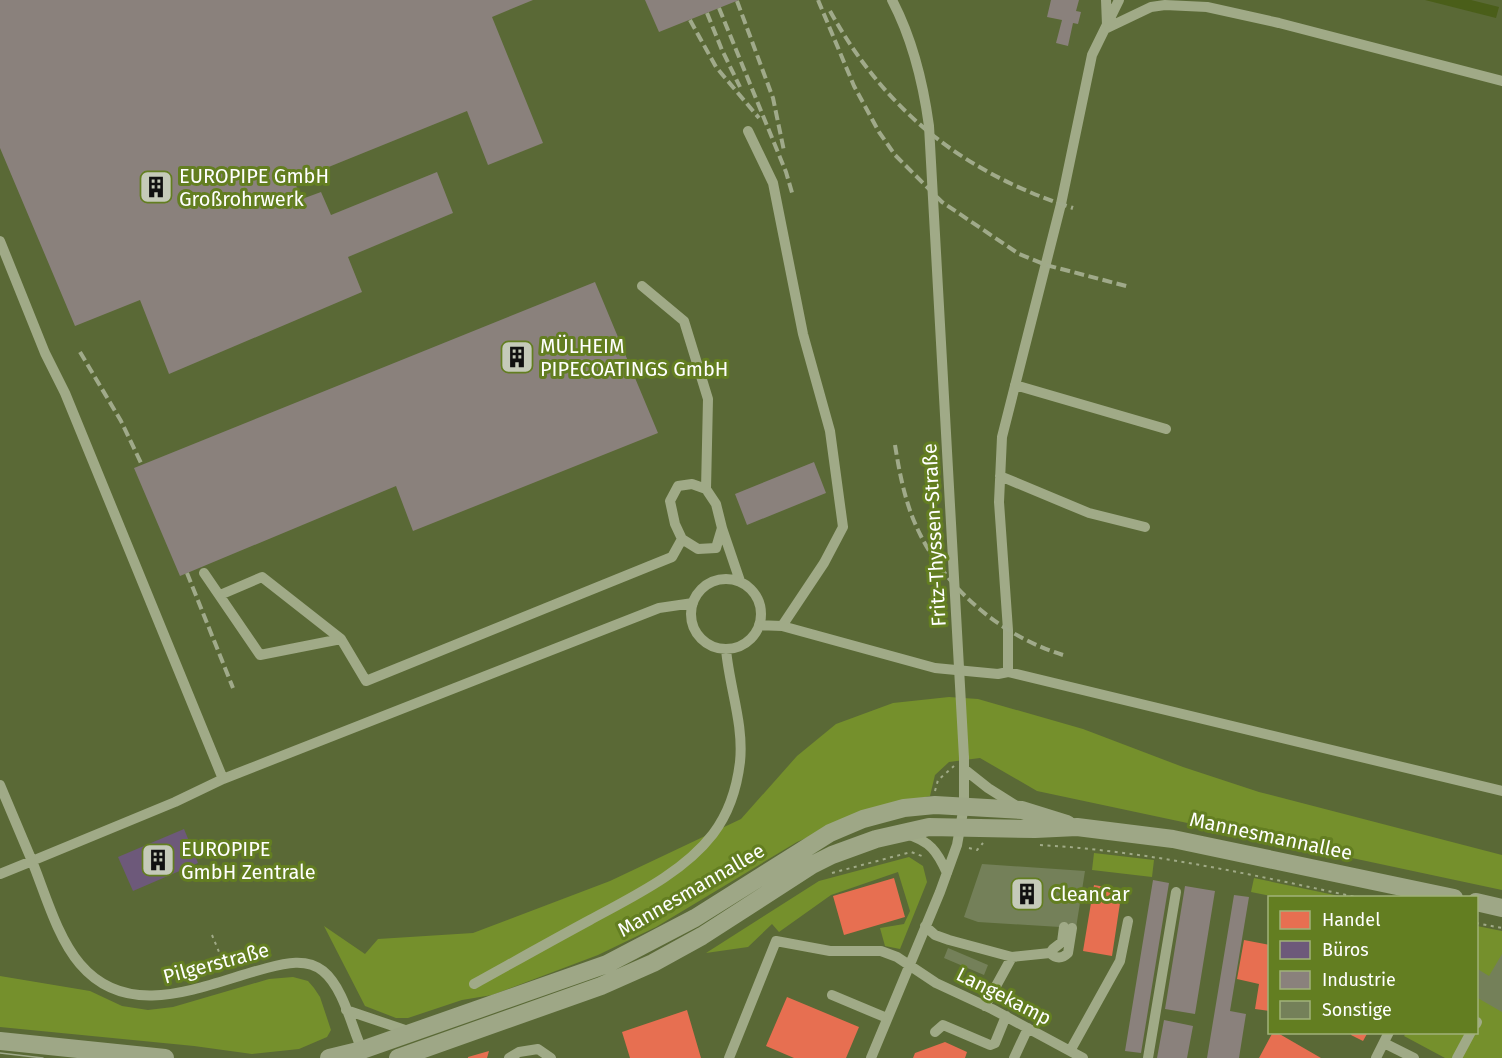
<svg xmlns="http://www.w3.org/2000/svg" width="1502" height="1058" font-family="'Fira Sans',sans-serif">
<style>
.green{fill:#75902c}
.water{fill:#4a5e19}
.shops{fill:#e76f51}
.offices{fill:#6d597a}
.industry{fill:#8a817c}
.building{fill:#748059}
.lines{fill:none;stroke-linecap:round;stroke-linejoin:round}
.path{stroke:#a0aa87;stroke-width:2;stroke-dasharray:3 4.5;stroke-linecap:butt}
.minor{stroke:#a0aa87;stroke-width:10}
.major{stroke:#9ea786;stroke-width:18}
.tram{stroke:#a0aa8a;stroke-width:1.5}
.rail{stroke:#a0aa8a;stroke-width:4;stroke-dasharray:10 4.5;stroke-linecap:butt}
.minor-bridge{stroke:#a0aa87;stroke-width:10}
.labels{text-anchor:middle;dominant-baseline:central;stroke-width:6;stroke-linejoin:round;paint-order:stroke}
.poi-label{font-size:20px;fill:#fff;stroke:#637e21;text-anchor:start}
.street-label{font-size:20px;fill:#fff;stroke:#637e21}
</style>
<rect width="100%" height="100%" fill="#5a6936"/>
<!-- green -->
<path class="green" d="M949 697 978 699 1083 729 1183 767 1259 792 1502 855V890L1037 791 980 758 949 762 935 775 930 796 877 807 797 842 656 927 598 955 492 995 462 1000 408 1018H396L365 1006 324 926 365 954 378 939 473 933 610 881 741 819 797 756 836 724 893 703Z
M1094 853 1154 860 1152 877 1092 870Z
M909 857 923 866 927 882 900 949 885 946 880 928 904 924 910 911 898 872 831 895 779 932 772 924 748 947 706 953 819 881Z
M1254 878 1344 897H1276L1251 892Z
M1477 926 1502 931V1058H1445L1404 1036 1406 1033 1476 1032Z
M0 976 90 991 122 1006 148 1010 173 1007 269 979 293 977 308 981 314 988 320 997 331 1030 327 1037 299 1049 252 1054 194 1046 0 1027Z"/>
<!-- water -->
<path class="water" d="M1425 0H1471L1499 7 1496 18Z"/>
<!-- shops -->
<path class="shops" d="M894 878 905 917 844 935 833 896Z
M1094 885 1122 890 1112 956 1083 951Z
M1244 940 1270 945V1011L1255 1009 1259 984 1237 979Z
M787 997 859 1027 846 1058H794L766 1046Z
M687 1010 701 1058H630L622 1032Z
M1273 1032H1276L1321 1058H1259Z
M1352 1032H1368L1363 1041 1351 1035Z
M945 1042 967 1052 965 1058H913L915 1053Z
M489 1051 487 1058H468V1057Z"/>
<!-- offices -->
<path class="offices" d="M184 829 198 863 133 891 118 857Z"/>
<!-- industry -->
<path class="industry" d="M0 0H533L492 17 543 143 488 165 467 111 294 181 302 199 321 192 331 215 437 172 453 213 348 257 362 292 169 374 140 300 75 326 0 148Z
M645 0H739L659 32Z
M1051 0H1079L1076 11 1081 12 1078 24 1073 23 1068 46 1056 43 1062 20 1047 17Z
M595 282 658 433 413 531 396 486 180 576 134 468Z
M814 462 826 493 747 525 735 494Z
M1153 880 1169 883 1141 1053 1125 1051Z
M1185 886 1215 891 1195 1014 1165 1009Z
M1234 895 1249 897 1230 1011 1246 1014 1239 1058H1207Z
M1164 1020 1193 1026 1187 1058H1157Z"/>
<!-- building -->
<path class="building" d="M982 864 1085 871 1076 928 978 922 964 917Z
M948 948 988 965 984 975 944 958Z
M1502 954V1012L1476 997V968L1489 976Z"/>
<g class="lines">
<!-- path -->
<path class="path" d="M935 791 938 780 954 766
M1040 845C1148 851 1254 875 1360 898
M969 848 977 850 983 843
M832 873 911 852 922 856
M1476 923 1502 928
M212 935 226 969"/>
<!-- minor -->
<path class="minor" d="M1106 0 1107 25
M1107 28 1151 7 1165 5 1207 7 1279 23 1502 81
M748 131 773 183 803 334 830 431 843 527 824 563 782 626
M0 241 45 353 65 393 223 779 659 608 693 603
M642 286 684 321 708 399 706 489
M1015 385 1166 429
M1000 476 1089 513 1145 527
M692 484 706 489 716 504 722 528 716 548 698 549 682 539 675 524 670 501 678 486Z
M722 528 740 581
M204 573 260 655 341 639 366 681 672 557 682 539
M691 614a35 35 0 1 1 70 0a35 35 0 1 1-70 0Z
M220 595 262 577 341 639
M759 625 782 626 935 668 998 674 1008 672V630L999 502 1002 437 1061 204 1092 55 1119 0
M1008 672 1502 791
M964 769 988 788 1018 807
M0 785 32 861 175 802 223 779
M906 834C930 841 937 851 947 873
M0 874 32 861C45 893 57 937 80 964 130 1023 205 984 267 968 285 963 307 958 323 971 344 988 352 1029 363 1052
M925 926 935 935 949 940 1012 957 1050 953C1056 959 1062 959 1068 953L1072 928
M1050 953 1053 949 1062 942 1064 927
M474 984C512 963 551 941 590 920 632 897 683 873 713 834 729 813 737 787 740 762 744 724 729 686 726 649
M832 995 887 1018
M985 1006 1012 957
M346 1010 411 1032
M1476 1024 1477 1022
M935 1032 943 1025 990 1045 995 1043 1006 1016
M1384 1043 1414 1058
M1070 1051 1120 961 1128 921
M509 1058 519 1052 538 1049 551 1058
M729 1058 776 941 830 951H881L897 957 936 983 992 1009 1083 1058
M871 1058 940 892 957 845 964 806V758
M1014 1058 1028 1028
M1148 1058 1176 892
M1376 1058 1389 1032
M1457 1058 1471 1032"/>
<!-- major -->
<path class="major" d="M1476 902 1502 908
M0 1041 165 1058
M329 1058 362 1050 607 964 695 918 830 833 863 819 904 808 935 805 1022 810 1067 824
M398 1058 601 986 653 963 702 936 812 865 832 855 876 839 929 827 1035 829 1077 827 1173 839 1454 898"/>
<!-- tram -->
<path class="tram" d="M0 1053 43 1058"/>
<!-- rail -->
<path class="rail" d="M818 0 854 86 879 132 895 155 942 202 1019 254 1046 265 1130 287
M737 1 773 98 784 151
M719 8 786 172 793 196
M830 11C886 112 964 173 1073 208
M707 13 722 50 740 87
M690 20 716 67 759 118
M80 352 121 421 142 465
M895 445C899 470 904 497 914 521 940 584 998 635 1063 655
M187 573 233 688"/>
<!-- minor-bridge -->
<path class="minor-bridge" d="M892 0C913 40 923 82 929 126L964 758"/>
</g>
<!-- icons -->
<defs>
<g id="building-square" transform="scale(1.725)"><rect x="-9" y="-9" width="18" height="18" rx="4" fill="#c5cab9" stroke="#637e21"/><path d="M-4-6H4V6H1V3H-1V6H-4ZM-2.5-4.3h1.7v1.8h-1.7ZM.8-4.3h1.7v1.8H.8ZM-2.5-1h1.7V.8h-1.7ZM.8-1h1.7V.8H.8Z" fill="#111"/></g>
</defs>
<g fill-rule="evenodd">
<use href="#building-square" x="156" y="187"/>
<use href="#building-square" x="517" y="357"/>
<use href="#building-square" x="158" y="860"/>
<use href="#building-square" x="1027" y="894"/>
</g>
<g class="labels">
<!-- poi labels -->
<g class="poi-label">
<text x="179" y="176">EUROPIPE GmbH<tspan x="179" dy="23">Großrohrwerk</tspan></text>
<text x="540" y="346">MÜLHEIM<tspan x="540" dy="23">PIPECOATINGS GmbH</tspan></text>
<text x="181" y="849">EUROPIPE<tspan x="181" dy="23">GmbH Zentrale</tspan></text>
<text x="1050" y="894">CleanCar</text>
</g>
<!-- street labels -->
<g class="street-label">
<text transform="translate(934 535) rotate(-93)">Fritz-Thyssen-Straße</text>
<text transform="translate(1271 836) rotate(12)">Mannesmannallee</text>
<text transform="translate(691 890) rotate(-30)">Mannesmannallee</text>
<text transform="translate(216 963) rotate(-15)">Pilgerstraße</text>
<text transform="translate(1004 996) rotate(27)">Langekamp</text>
</g>
</g>
<!-- legend -->
<rect x="1268" y="896" width="210" height="138" fill="#637e21" stroke="#a1b27a" stroke-width="1.5"/>
<rect x="1280" y="911" width="30" height="18" fill="#e76f51" stroke="#a1b27a" stroke-width="1.5"/>
<text x="1322" y="926" font-size="18" fill="#ffffff">Handel</text>
<rect x="1280" y="941" width="30" height="18" fill="#6d597a" stroke="#a1b27a" stroke-width="1.5"/>
<text x="1322" y="956" font-size="18" fill="#ffffff">Büros</text>
<rect x="1280" y="971" width="30" height="18" fill="#8a817c" stroke="#a1b27a" stroke-width="1.5"/>
<text x="1322" y="986" font-size="18" fill="#ffffff">Industrie</text>
<rect x="1280" y="1001" width="30" height="18" fill="#748059" stroke="#a1b27a" stroke-width="1.5"/>
<text x="1322" y="1016" font-size="18" fill="#ffffff">Sonstige</text>
</svg>
